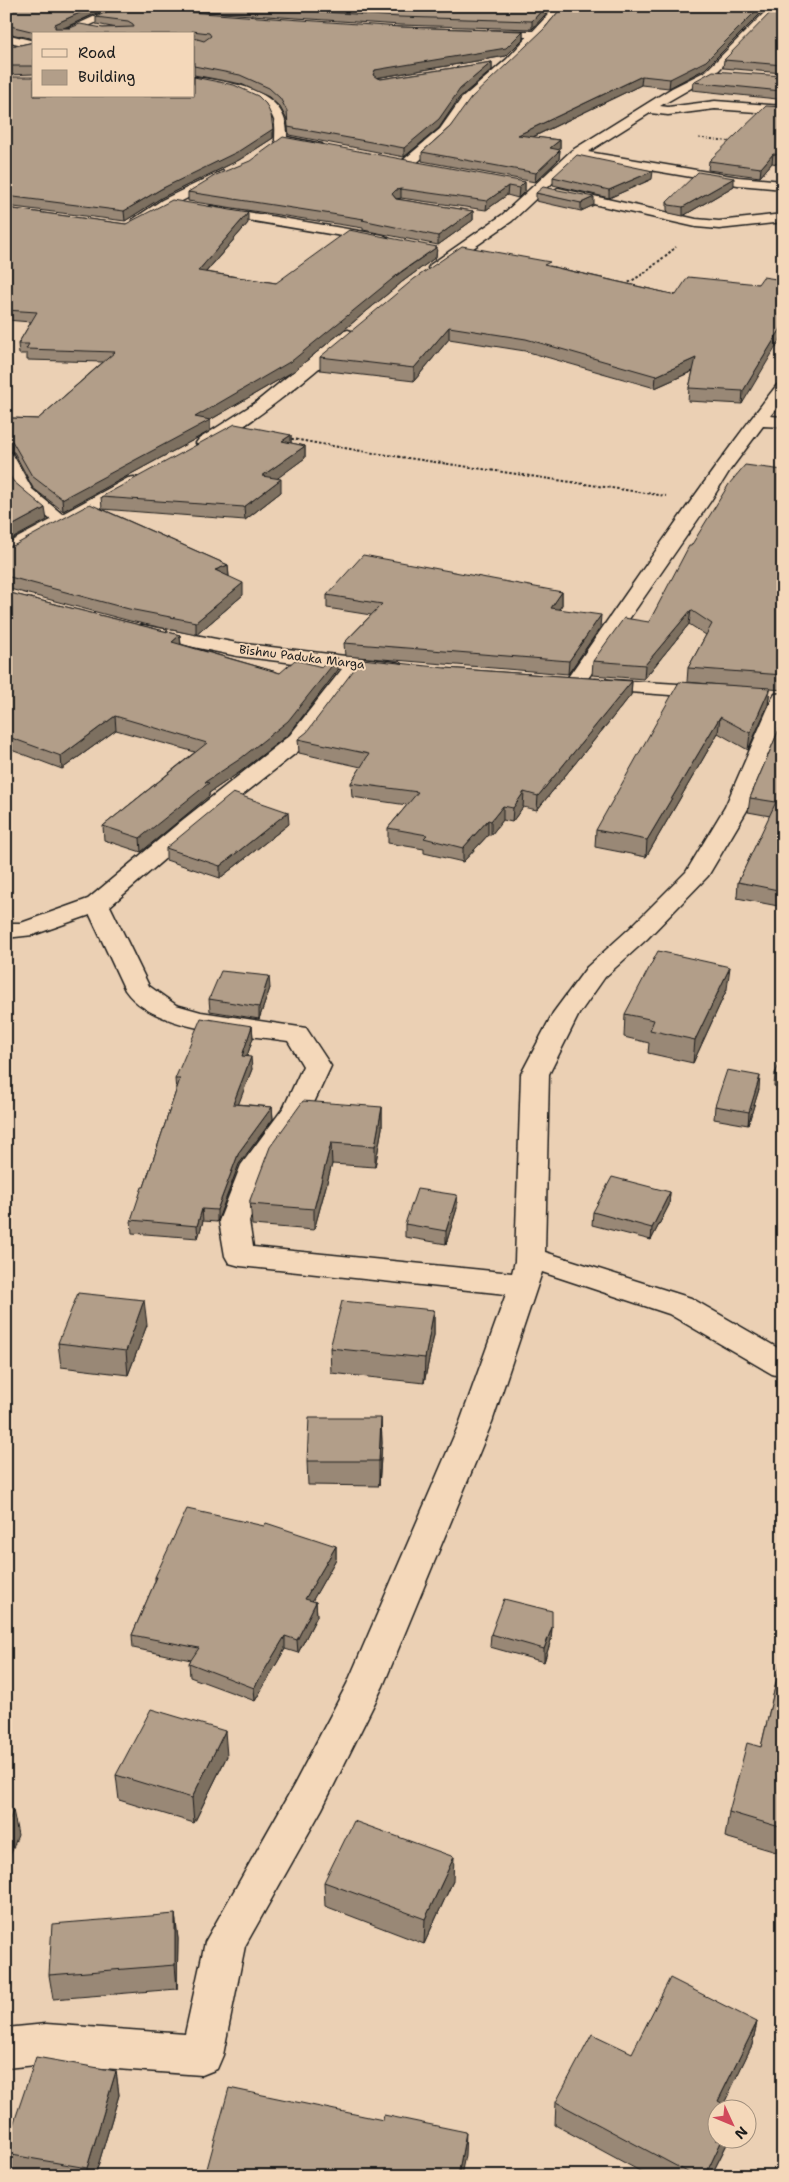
<svg xmlns="http://www.w3.org/2000/svg" width="789" height="2182" font-family="'Shantell Sans',sans-serif">
<style>
.lines{fill:none;stroke-linecap:round;stroke-linejoin:round}
.minor-casing{stroke:#1c1c1c;stroke-width:3}
.primary-casing{stroke:#1c1c1c;stroke-width:3}
.path-far1{stroke:#1c1c1c;stroke-width:1;stroke-dasharray:2 2;stroke-linecap:butt}
.path{stroke:#1c1c1c;stroke-width:2;stroke-dasharray:2.5 2;stroke-linecap:butt}
.minor{fill:#f4d8ba;fill-rule:evenodd}
.primary{fill:#f4d8ba;fill-rule:evenodd}
.wall{fill:#998876;stroke:#1c1c1c}
.shaded-wall{fill:#7d6f60;stroke:#1c1c1c}
.building{fill:#b29e89;stroke:#1c1c1c}
.labels{text-anchor:middle;dominant-baseline:central;stroke-width:4;stroke-linejoin:round;paint-order:stroke}
.far-street-label{font-size:12px;fill:#1c1c1c;stroke:#f4d8ba}
</style>
<rect width="100%" height="100%" fill="#ebd0b4"/>
<filter id="ink" filterUnits="userSpaceOnUse"><feTurbulence type="fractalNoise" baseFrequency=".02" numOctaves="2"/><feDisplacementMap in="SourceGraphic" scale="10" xChannelSelector="R" yChannelSelector="G"/><feConvolveMatrix kernelMatrix="1 2 1 2 8 2 1 2 1" color-interpolation-filters="sRGB"/></filter>
<g filter="url(#ink)">
<g class="lines">
<!-- minor casing -->
<g class="minor-casing">
<path id="minor" d="M556 6H567L542 36 515 63 469 105 448 135 412 167H402L400 164 402 161 440 129 461 99 507 59 527 37 485 36 479 33 481 31H533Z
M771 6H782L714 75 660 106 668 107 715 101 783 106V114L715 109 668 115 650 113 588 152 738 177 783 181V189L738 185 579 158 512 221 440 271H430L428 268 430 265 502 215 571 151 672 88 706 71Z
M6 34 34 41V48L6 41Z
M194 77C231 82 289 89 287 137L322 144 323 147 317 151 276 143 275 140C275 134 276 126 274 120 264 93 218 88 194 83Z
M222 171 229 175 227 178 172 206 144 223 139 224 132 220 162 200Z
M558 188 696 219 719 221 783 214V222L719 229 696 227 553 195 551 192Z
M211 206 383 235 390 239 383 243 206 213 204 210Z
M348 330 354 332 356 335 354 338C308 378 263 416 211 447L205 448 199 447 196 443 199 439 255 403 342 332Z
M783 384V400L770 416 783 417V427L763 426 730 470 710 502 582 687 575 689 568 687 564 683C634 583 702 481 777 385Z
M6 452 12 453 32 489 62 514 128 478 134 477 140 478 143 482 140 486 13 556 6 558V544L51 520 16 492 6 474Z
M143 625 237 643 395 662 402 664 405 668 402 672 395 674 362 671 306 745 196 832 110 906 149 986 176 1005 201 1012 306 1028 331 1066 311 1109 269 1167 249 1221 253 1247 512 1273 515 1261 521 1074 553 1013 587 967 629 929 686 872 725 807 772 699 775 694 783 693V725L749 807 708 876 647 939 605 977 579 1014 549 1074 545 1252 691 1298 783 1351V1377L772 1374 669 1314 542 1272 492 1422 383 1686 322 1809 245 1946 223 2055 217 2069 202 2075 46 2064 6 2068V2028L46 2024 185 2034 205 1942 294 1785 347 1684 460 1422 506 1294 240 1266 229 1263 225 1256 219 1221 241 1165 284 1107 303 1066 288 1041C242 1034 153 1031 125 990L90 915 33 935 6 938V923H21L88 899 180 822 290 735 342 669 237 656 136 635 133 631 136 627Z
M595 679 711 686 719 687 722 692 719 697 711 698 588 689 584 685 588 681Z"/>
</g>
<!-- primary casing -->
<g class="primary-casing">
<path id="primary" d="M117 6H132L71 34H56Z"/>
</g>
<!-- path-far1 -->
<path class="path-far1" d="M699 138 733 142"/>
<!-- path -->
<path class="path" d="M625 285 646 272 676 247
M287 438 367 452 666 496"/>
<!-- minor -->
<use href="#minor" class="minor"/>
<!-- primary -->
<use href="#primary" class="primary"/>
</g>
<!-- wall -->
<path class="wall" d="M6 6H112L65 28H117L96 24V17L523 31V39L506 56 376 78 381 79 492 62V70L459 98 439 128 404 157 289 135 287 120 280 107 269 97 241 84 194 75V34H34V39L6 33Z
M133 6H553L532 29 400 25 133 7Z
M563 6H768L705 69 669 88 641 85 533 137 560 140V149L558 150H560L559 159 535 182 422 161V152L450 127 544 29Z
M783 6V73L723 68 724 60Z
M34 42V74L6 75V48Z
M783 76V105L776 104 777 99 692 90 693 82Z
M6 77 273 129V138L239 160 161 198 125 221 6 206Z
M783 107V165L772 163 760 177 708 170 709 161Z
M553 177 652 179 609 198 553 185Z
M525 182V191L518 198 507 195 486 210 401 198 396 199 473 211V220L438 245 363 230V228L188 201V192Z
M734 186 683 216 669 213 667 210V202Z
M536 193 594 205 581 211 536 201Z
M6 208 126 224 248 223 206 272 276 283 437 247 436 257 402 282 294 371 210 420V431L63 511 33 488 14 452 6 451V417L11 418 38 419 103 362 27 360V354H19L18 344 31 322 6 320Z
M550 266 676 295 758 284 742 404 688 401 689 388 693 371 655 388 525 351 449 339 414 381 320 370V357Z
M291 435V443L305 446V458L277 478 281 492 245 520 102 509 228 565 229 577 243 595 196 635 130 621 6 588V547L13 546 102 509 101 497Z
M783 470V690L770 689 768 705 748 750 718 733 646 857 595 847 596 830 744 687 687 682 688 668 706 635 689 624 644 679 592 675 593 661 649 622 691 546Z
M6 592 180 635 181 644 280 673 338 670 289 734 240 772 209 793V796L141 852 104 840 103 826 195 752 116 730 62 769 6 748Z
M562 592V605L559 609 600 628 568 674 345 656 344 643 371 615 327 608V595Z
M445 668 632 681 631 695 537 810 523 807 512 822 503 820 491 835H488L463 862 424 853V849L388 843V828L407 805 352 797 351 783 361 767 299 753 298 739Z
M783 720V907L737 898 738 882 770 816 748 812 750 798Z
M289 824 220 878 166 860V848Z
M270 988 259 1019 210 1011 209 999Z
M727 989 693 1063 648 1053 649 1043 624 1037 625 1014Z
M252 1026 253 1038 247 1056 252 1069 238 1104 272 1107 273 1119 239 1164 217 1222 203 1221 198 1238 132 1233 131 1220 144 1187 176 1091 175 1079Z
M783 1056V1089L774 1086 775 1074Z
M759 1089 748 1125 714 1119 715 1106Z
M382 1107V1128L375 1167 332 1164 314 1230 252 1225 250 1200Z
M670 1192 669 1205 651 1240 592 1225 593 1212Z
M457 1208 446 1244 405 1237V1224Z
M434 1310V1335L424 1383 331 1373 330 1348Z
M147 1325 128 1375 61 1367 58 1343Z
M381 1418 382 1443 379 1486 308 1485 307 1461Z
M336 1546V1559L312 1601 316 1602 317 1616 298 1653 285 1649 255 1701 190 1677 189 1663 191 1660 133 1648 132 1635 155 1582V1577Z
M552 1627 551 1640 544 1662 490 1647 491 1634Z
M783 1653V1854L725 1837 729 1812 761 1747Z
M227 1756 194 1823 119 1800 116 1775Z
M453 1881 424 1944 325 1906 324 1882Z
M175 1914 178 1939 177 1989 53 1999 49 1975Z
M757 2022 752 2045 723 2104 716 2140H729L711 2176H649L555 2125 556 2102 632 2053Z
M116 2071 119 2095 95 2176H9L6 2164V2146Z"/>
<!-- shaded-wall -->
<path class="shaded-wall" d="M95 6H112L55 32V24Z
M546 6H553L532 29V21Z
M761 6H768L705 69 669 88 670 79Z
M523 31V39L506 56 375 78 373 75 375 70Z
M11 36 12 44 6 46V38Z
M492 62V70L459 98 439 128 404 157V148L460 89Z
M642 76 641 85 518 144V135Z
M273 129V138L239 160 161 198 125 221 124 211 161 189Z
M560 140V149L549 157 550 148Z
M560 150 559 159 535 182 536 173Z
M773 154 772 163 760 177 761 168Z
M653 171 652 179 609 198V190Z
M734 178V186L683 216V207Z
M525 182V191L518 198 519 188Z
M508 186 507 195 486 210 487 201Z
M401 189V198L396 199 392 194 396 190Z
M594 197V205L581 211V203Z
M473 211V220L438 245V236Z
M248 213V223L198 281V271Z
M437 247 436 257 402 282 294 371 210 420V431L63 511 62 499 195 417Z
M783 325V335L742 404 743 391Z
M449 327V339L414 381V368Z
M696 358 695 370 655 388 656 376Z
M291 435V447L282 441Z
M305 446V458L263 489 262 476Z
M281 479V492L245 520 244 507Z
M45 508 47 520 6 542V529Z
M228 565 229 577 215 570Z
M243 583V595L196 635V622Z
M562 592V605L551 620V608Z
M691 610 689 624 644 679 645 665Z
M601 615 600 628 568 674 569 661Z
M180 635 181 648 172 642Z
M338 658V670L289 734 240 772 209 793V796L141 852 140 838 205 782Z
M632 681 631 695 537 810 538 796Z
M770 688 768 705 748 750 750 733Z
M115 716 116 730 62 769 61 756Z
M720 717 718 733 646 857 647 840Z
M524 792 523 807 512 822 513 808Z
M503 806V820L491 835V821Z
M288 812 289 824 220 878V866Z
M488 820V835L463 862V848Z
M730 967 727 989 693 1063 695 1040Z
M269 976 270 988 259 1019V1007Z
M252 1026 253 1038 243 1068 242 1056Z
M251 1057 252 1069 234 1116 233 1104Z
M760 1076 759 1089 748 1125 749 1112Z
M272 1107 273 1119 239 1164 217 1222V1210L239 1152Z
M382 1107V1128L375 1167V1146Z
M331 1143 332 1164 314 1230V1209Z
M670 1192 669 1205 651 1240 652 1228Z
M457 1195V1208L446 1244V1231Z
M202 1209 203 1221 198 1238 197 1226Z
M144 1300 147 1325 128 1375 126 1351Z
M434 1310V1335L424 1383 425 1358Z
M381 1418 382 1443 379 1486V1461Z
M336 1546V1559L306 1612 305 1599Z
M316 1602 317 1616 298 1653 297 1640Z
M552 1627 551 1640 544 1662V1649Z
M285 1636V1649L255 1701 254 1688Z
M225 1731 227 1756 194 1823 192 1798Z
M13 1810 18 1835 6 1867V1830Z
M454 1857 453 1881 424 1944 425 1919Z
M175 1914 178 1939 177 1989 175 1965Z
M757 2022 752 2045 721 2110 718 2101Z
M116 2071 119 2095 95 2176H88L87 2168Z
M466 2132 465 2155 461 2176H458Z
M722 2140H729L711 2176H705Z"/>
<!-- building -->
<path class="building" d="M6 6H95L55 24V28H70L80 24 103 28 134 27 133 24 128 21 96 17 117 7 400 27 523 31 506 48 375 70 373 75 377 78 381 79 492 62 460 89 439 119 404 148 288 127 287 111 280 98 269 88 240 75 194 66V38L204 41 211 36 209 33 192 31V34H35V32L6 25Z
M234 6H546L532 21 400 17Z
M563 6H761L706 61 670 79 642 76 518 135 560 140 550 148 560 150 536 173 422 152 450 127 471 98 544 29Z
M777 6H783V65L724 60Z
M6 35 11 36 6 38Z
M34 42V68L33 66H6V48Z
M713 71 783 76V96L777 95 781 91 693 82Z
M6 77H34V96H194V77L234 85 258 96 266 104 271 115 273 129 239 151 161 189 124 211 6 196Z
M766 106 783 107V155L773 154 761 168 709 161Z
M283 137 525 182 519 188 508 186 487 201 401 189 396 190 392 194 396 199 473 211 438 236 362 220 364 219 188 192 216 175 250 161Z
M577 155 653 171 609 190 553 177Z
M698 172 734 178 683 207 669 205 667 202Z
M543 187 594 197 581 203 536 193Z
M172 200 248 213 198 271 276 283 349 230 437 247 402 271 293 360 195 417 210 420 62 499 32 476 12 441 6 440V417L11 418 38 419 115 352 26 349 29 344H18L37 312 6 310V208L126 224Z
M462 246 550 262 544 265 676 295 688 277 758 284 763 277 783 280V325L743 391 689 388 696 358 656 376 526 339 449 327 414 368 320 357 414 279Z
M235 424 291 435 282 441 305 446 262 476 281 479 244 507 101 497Z
M745 465 783 470V675L688 668 712 624 691 610 645 665 593 661 624 618 649 622 689 546H691L729 484Z
M6 469 13 481 45 508 6 529Z
M90 504 228 565 215 570 243 583 196 622 129 609 6 576V547L13 546Z
M363 555 562 592 551 608 601 615 569 661 344 643 382 604 327 595Z
M6 592 180 635 172 642 280 673 295 660 322 667 331 657 338 658 288 721 240 759 205 782 209 783 140 838 103 826 207 743 115 716 61 756 6 736Z
M362 659 445 668 632 681 538 796 524 792 513 808 503 806 491 821 488 820 463 848 424 838 427 835 388 828 418 792 351 783 369 754 298 739 307 732Z
M679 682 770 688 750 733 720 717 647 840 596 830Z
M783 720V891L738 882 776 802 750 798Z
M233 793 288 812 220 866 166 848Z
M658 951 730 967 695 1040 650 1030 654 1020 625 1014Z
M221 971 269 976 259 1007 209 999Z
M201 1018 252 1026 242 1056 251 1057 233 1104 272 1107 239 1152 217 1210 202 1209 197 1226 131 1220 142 1187H144L180 1079H175Z
M783 1056V1076L775 1074Z
M727 1070 760 1076 749 1112 715 1106Z
M303 1101 382 1107 375 1146 331 1143 314 1209 250 1204V1200L270 1147Z
M612 1177 670 1192 652 1228 593 1212Z
M417 1189 457 1195 446 1231 405 1224Z
M78 1293 144 1300 126 1351 58 1343Z
M342 1301 434 1310 425 1358 330 1348Z
M309 1418H381L379 1461H307Z
M187 1509 264 1526 266 1523 336 1546 305 1599 316 1602 297 1640 285 1636 254 1688 189 1663 199 1648 132 1635 157 1577H155Z
M504 1599 552 1611V1627L544 1649 491 1634Z
M783 1653V1828L729 1812 747 1743 761 1747Z
M151 1709 225 1731 192 1798 116 1775Z
M6 1809 13 1810 6 1830Z
M354 1821 454 1857 425 1919 324 1882Z
M175 1914V1965L49 1975 52 1924Z
M670 1978 757 2022 718 2101 734 2110H716V2140H722L705 2176H695L556 2102 592 2034 632 2053Z
M36 2057 116 2071 87 2168 6 2154V2146Z
M229 2088 383 2120 384 2115 466 2132 458 2176H205Z"/>
</g>
<g class="labels">
<!-- far-street labels -->
<g class="far-street-label">
<text transform="translate(302 657) rotate(7)">Bishnu Paduka Marga</text>
</g>
</g>
<!-- margin -->
<rect width="789" height="2182" fill="none" stroke="#f4d8ba" stroke-width="25"/>
<rect x="12" y="12" width="764" height="2157" fill="none" stroke="#1c1c1c" stroke-width="2" filter="url(#ink)"/>
<!-- legend -->
<rect x="32" y="32" width="162" height="65" fill="#f4d8ba" stroke="#9e8d7b"/>
<rect x="42" y="49" width="25" height="8" fill="#f4d8ba" stroke="#9e8d7b"/>
<text x="78" y="58" font-size="15" fill="#1c1c1c">Road</text>
<rect x="42" y="70" width="25" height="15" fill="#b29e89" stroke="#9e8d7b"/>
<text x="78" y="82" font-size="15" fill="#1c1c1c">Building</text>
<!-- north arrow -->
<g transform="translate(732 2124) rotate(134)"><circle r="24" fill="#f4d8ba" stroke="#9e8d7b"/>
<path d="M0-4L9 19L0 12L-9 19Z" fill="#d1495b"/>
<text y="-8" font-size="14" font-weight="bold" text-anchor="middle" fill="#1c1c1c">N</text>
</g>
</svg>
